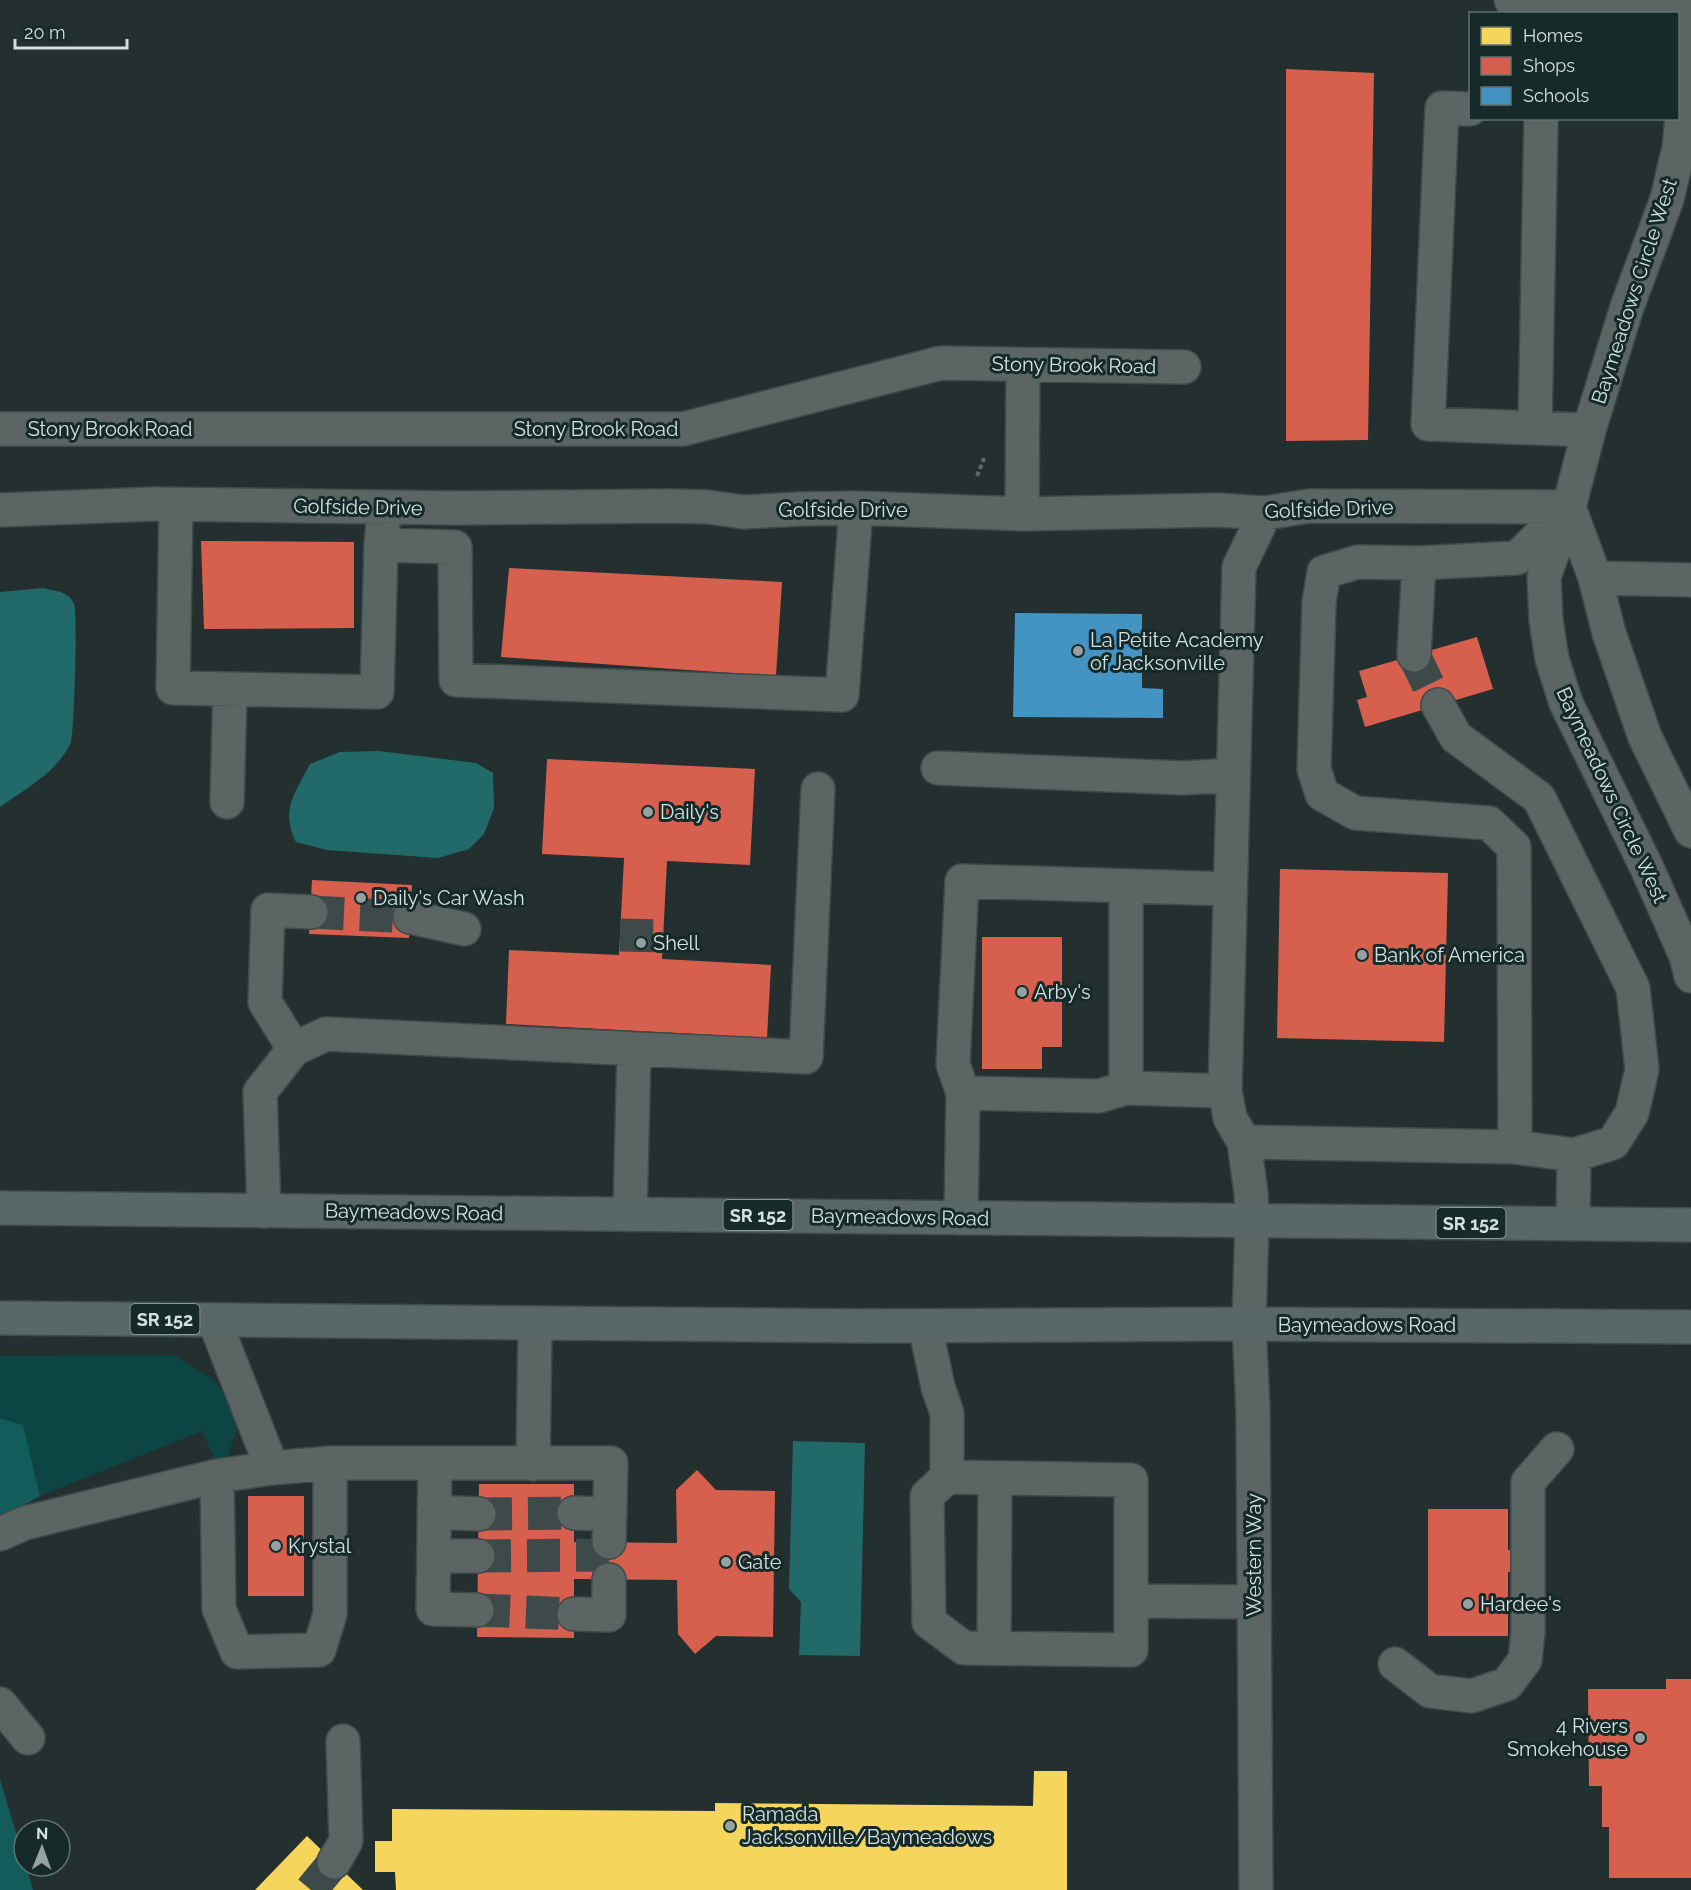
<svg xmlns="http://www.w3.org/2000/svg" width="1691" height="1890" font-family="Raleway,sans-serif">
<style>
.green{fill:#0d4444}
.forest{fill:#125d5c}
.water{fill:#216a69}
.homes{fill:#f6d55c}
.shops{fill:#d6604d}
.schools{fill:#4393c3}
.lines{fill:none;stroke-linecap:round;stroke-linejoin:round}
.minor-tunnel{stroke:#3e4a4a;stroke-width:33;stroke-dasharray:33 16;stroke-linecap:butt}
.minor-casing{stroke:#414a4a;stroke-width:36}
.major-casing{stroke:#414a4a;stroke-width:36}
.path{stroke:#606969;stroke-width:4;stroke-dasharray:4.5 3;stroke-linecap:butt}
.minor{stroke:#5b6564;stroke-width:33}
.major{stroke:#5a6767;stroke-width:33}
.poi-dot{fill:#96a2a2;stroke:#152a29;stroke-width:2}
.labels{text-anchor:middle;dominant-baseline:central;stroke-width:6;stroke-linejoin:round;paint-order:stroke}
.shield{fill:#152a29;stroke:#9ba9a9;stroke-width:1.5}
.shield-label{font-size:18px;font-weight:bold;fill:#d4e0e0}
.street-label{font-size:20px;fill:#d4e0e0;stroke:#152a29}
.poi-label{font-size:20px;fill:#d4e0e0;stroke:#152a29;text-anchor:start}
</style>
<rect width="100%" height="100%" fill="#242f2f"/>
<!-- green -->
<path class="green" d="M174 1355 213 1379 224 1394 238 1426 227 1458 216 1462 202 1431 40 1496 23 1425 0 1418V1356Z"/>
<!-- forest -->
<path class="forest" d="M0 1418 23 1425 40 1496 0 1519Z
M0 1779 33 1890H0Z"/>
<!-- water -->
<path class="water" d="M43 588C54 591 69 591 74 604 78 611 74 734 71 742 58 772 25 789 0 807V592Z
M379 751 476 763 493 773 494 808 484 834 469 849 438 858 327 850 296 842C280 810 295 793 310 764L340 752Z
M793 1441 865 1443 860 1656 799 1655 801 1602 789 1589Z"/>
<!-- homes -->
<path class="homes" d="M1034 1771H1067V1890H396L395 1872H375V1841H392V1809L715 1811V1803L1033 1806Z
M307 1836 363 1890H255Z"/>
<!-- shops -->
<path class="shops" d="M1286 69 1374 73 1368 440 1286 441Z
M201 541 354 542V628L204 629Z
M509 568 782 582 776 676 501 657Z
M1477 637 1493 689 1365 727 1357 700 1367 697 1359 671Z
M547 759 755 769 750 865 667 861 662 959 771 965 767 1038 506 1024 509 950 619 955 624 858 542 854Z
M1280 869 1448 873 1444 1042 1277 1038Z
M312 880 412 885 409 938 309 934Z
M982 937H1062V1047H1042V1069H982Z
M697 1470 716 1490 775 1491 773 1637 716 1636 695 1654 678 1634 677 1580 574 1579V1638L477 1637 479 1484H574V1542L677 1543 676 1490Z
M248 1496H304V1596H248Z
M1428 1509H1508V1550H1519V1573L1508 1572V1636H1428Z
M1666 1679H1691V1878H1609V1827H1602V1786H1589L1588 1689H1666Z"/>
<!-- schools -->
<path class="schools" d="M1015 613 1142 614V688L1163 689V718L1013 717Z"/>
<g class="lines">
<!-- minor-tunnel -->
<path class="minor-tunnel" d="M1414 655 1438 705
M311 912 410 917
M620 935 664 936
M479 1514 574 1513
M478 1556 609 1555
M477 1610 574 1614
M311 1890 334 1862"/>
<!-- minor casing -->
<g class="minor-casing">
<path id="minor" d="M1511 0 1680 1
M1680 0 1685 51 1683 108 1679 148 1667 199 1627 307 1589 430 1569 507 1544 577 1546 620 1552 659 1566 703 1647 868 1686 956 1691 976
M1470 109 1442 108 1428 424 1589 430
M1535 427 1541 118
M0 429H683L941 363 1184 367
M176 505 173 688 377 692 381 545 383 523
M1569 507 1595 578 1609 633 1645 737 1691 831
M0 510 154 504 456 508 670 506 708 507 744 512 800 509 856 508 1022 514 1218 510 1265 513 1309 506 1569 507
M1265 513 1239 567 1225 1091 1230 1118 1244 1142 1515 1147
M1022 514 1023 366
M381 545 455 547 456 680 842 695 856 508
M1595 578 1691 580
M1414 655 1419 563
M1438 705 1456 737 1539 798 1633 988 1642 1069 1632 1113 1613 1143 1574 1155 1515 1147 1514 847 1489 823 1355 813 1322 794 1314 769 1319 602 1324 572 1358 562 1419 563 1517 558 1569 507
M938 768 1184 778 1233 775
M227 802 230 690
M410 917 464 929
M294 1049 265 1002 268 910 311 912
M1126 1088V887
M963 1093 1099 1096 1126 1088 1225 1091
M1244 1142 1251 1193 1252 1220 1249 1324 1253 1410 1256 1890
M264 1211 260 1092 294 1049 326 1034 806 1057 818 789
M630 1214 634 1050
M961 1218 963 1093 953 1064 962 881 1230 889
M1573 1223 1574 1155
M214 1320 272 1468
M925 1326 938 1387 947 1413V1477
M435 1463 433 1609 477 1610
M533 1464 535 1323
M217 1476 219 1609 237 1652 319 1650 330 1614V1463
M947 1477 1131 1480V1650L964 1648 929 1622 927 1496Z
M434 1512 479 1514
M574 1513 610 1514
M0 1534 25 1523 176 1486 217 1476 272 1468 330 1463H611L609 1542
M434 1556H478
M1131 1601 1254 1602
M574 1614 609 1615V1580
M994 1648 995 1478
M1395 1664 1430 1691 1472 1696 1507 1684 1525 1660 1528 1632V1482L1557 1449
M0 1704 28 1738
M334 1862 346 1841 343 1741"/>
</g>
<!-- major casing -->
<g class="major-casing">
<path id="major" d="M0 1208 1691 1225
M0 1318 869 1326 1249 1324 1691 1327"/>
</g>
<!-- path -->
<path class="path" d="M977 476 985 456"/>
<!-- minor -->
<use href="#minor" class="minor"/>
<!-- major -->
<use href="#major" class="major"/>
</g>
<!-- markers -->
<g class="poi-dot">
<circle cx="1078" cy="651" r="6"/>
<circle cx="648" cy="812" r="6"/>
<circle cx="361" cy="898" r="6"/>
<circle cx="641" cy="943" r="6"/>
<circle cx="1362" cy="955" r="6"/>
<circle cx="1022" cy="992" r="6"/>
<circle cx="276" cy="1546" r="6"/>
<circle cx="726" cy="1562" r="6"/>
<circle cx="1468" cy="1604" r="6"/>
<circle cx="1640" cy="1738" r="6"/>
<circle cx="730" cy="1826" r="6"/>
</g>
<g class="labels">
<!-- shield labels -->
<g class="shield">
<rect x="723.5" y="1200" width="69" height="30" rx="4.5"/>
<rect x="1436.5" y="1208" width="69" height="30" rx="4.5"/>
<rect x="130.5" y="1304" width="69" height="30" rx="4.5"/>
</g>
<g class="shield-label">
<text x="758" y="1215">SR 152</text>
<text x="1471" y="1223">SR 152</text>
<text x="165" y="1319">SR 152</text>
</g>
<!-- street labels -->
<g class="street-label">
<text transform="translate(1634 291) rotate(-72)">Baymeadows Circle West</text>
<text transform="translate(1074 365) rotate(1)">Stony Brook Road</text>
<text x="110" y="429">Stony Brook Road</text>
<text x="596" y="429">Stony Brook Road</text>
<text transform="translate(358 507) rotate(1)">Golfside Drive</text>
<text transform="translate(1329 509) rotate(-2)">Golfside Drive</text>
<text x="843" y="510">Golfside Drive</text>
<text transform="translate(1612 795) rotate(65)">Baymeadows Circle West</text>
<text transform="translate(414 1212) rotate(1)">Baymeadows Road</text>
<text transform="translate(900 1217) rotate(1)">Baymeadows Road</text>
<text x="1367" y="1325">Baymeadows Road</text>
<text transform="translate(1254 1555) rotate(-90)">Western Way</text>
</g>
<!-- poi labels -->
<g class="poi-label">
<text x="1090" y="640">La Petite Academy<tspan x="1090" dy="23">of Jacksonville</tspan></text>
<text x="660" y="812">Daily's</text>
<text x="373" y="898">Daily's Car Wash</text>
<text x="653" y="943">Shell</text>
<text x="1374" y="955">Bank of America</text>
<text x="1034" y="992">Arby's</text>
<text x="288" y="1546">Krystal</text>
<text x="738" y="1562">Gate</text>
<text x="1480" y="1604">Hardee's</text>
<text x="1628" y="1726" text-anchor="end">4 Rivers<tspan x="1628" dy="23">Smokehouse</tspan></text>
<text x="742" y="1814">Ramada<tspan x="742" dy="23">Jacksonville/Baymeadows</tspan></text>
</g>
</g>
<!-- legend -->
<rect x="1469" y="12" width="210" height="108" fill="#152a29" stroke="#617372" stroke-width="1.5"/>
<rect x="1481" y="27" width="30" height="18" fill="#f6d55c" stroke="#617372" stroke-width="1.5"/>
<text x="1523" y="42" font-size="18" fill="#d4e0e0">Homes</text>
<rect x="1481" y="57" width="30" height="18" fill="#d6604d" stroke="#617372" stroke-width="1.5"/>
<text x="1523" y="72" font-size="18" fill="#d4e0e0">Shops</text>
<rect x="1481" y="87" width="30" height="18" fill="#4393c3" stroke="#617372" stroke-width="1.5"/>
<text x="1523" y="102" font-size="18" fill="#d4e0e0">Schools</text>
<!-- north arrow -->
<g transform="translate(42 1848) rotate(1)"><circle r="28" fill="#152a29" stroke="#617372" stroke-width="1.5"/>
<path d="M0-4.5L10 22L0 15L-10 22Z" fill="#96a2a2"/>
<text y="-9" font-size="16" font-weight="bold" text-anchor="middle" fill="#d4e0e0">N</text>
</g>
<!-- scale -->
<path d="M15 39v9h112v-9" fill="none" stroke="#d4e0e0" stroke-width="3"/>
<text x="24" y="39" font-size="18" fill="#d4e0e0" stroke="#152a29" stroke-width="4.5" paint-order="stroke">20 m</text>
</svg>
